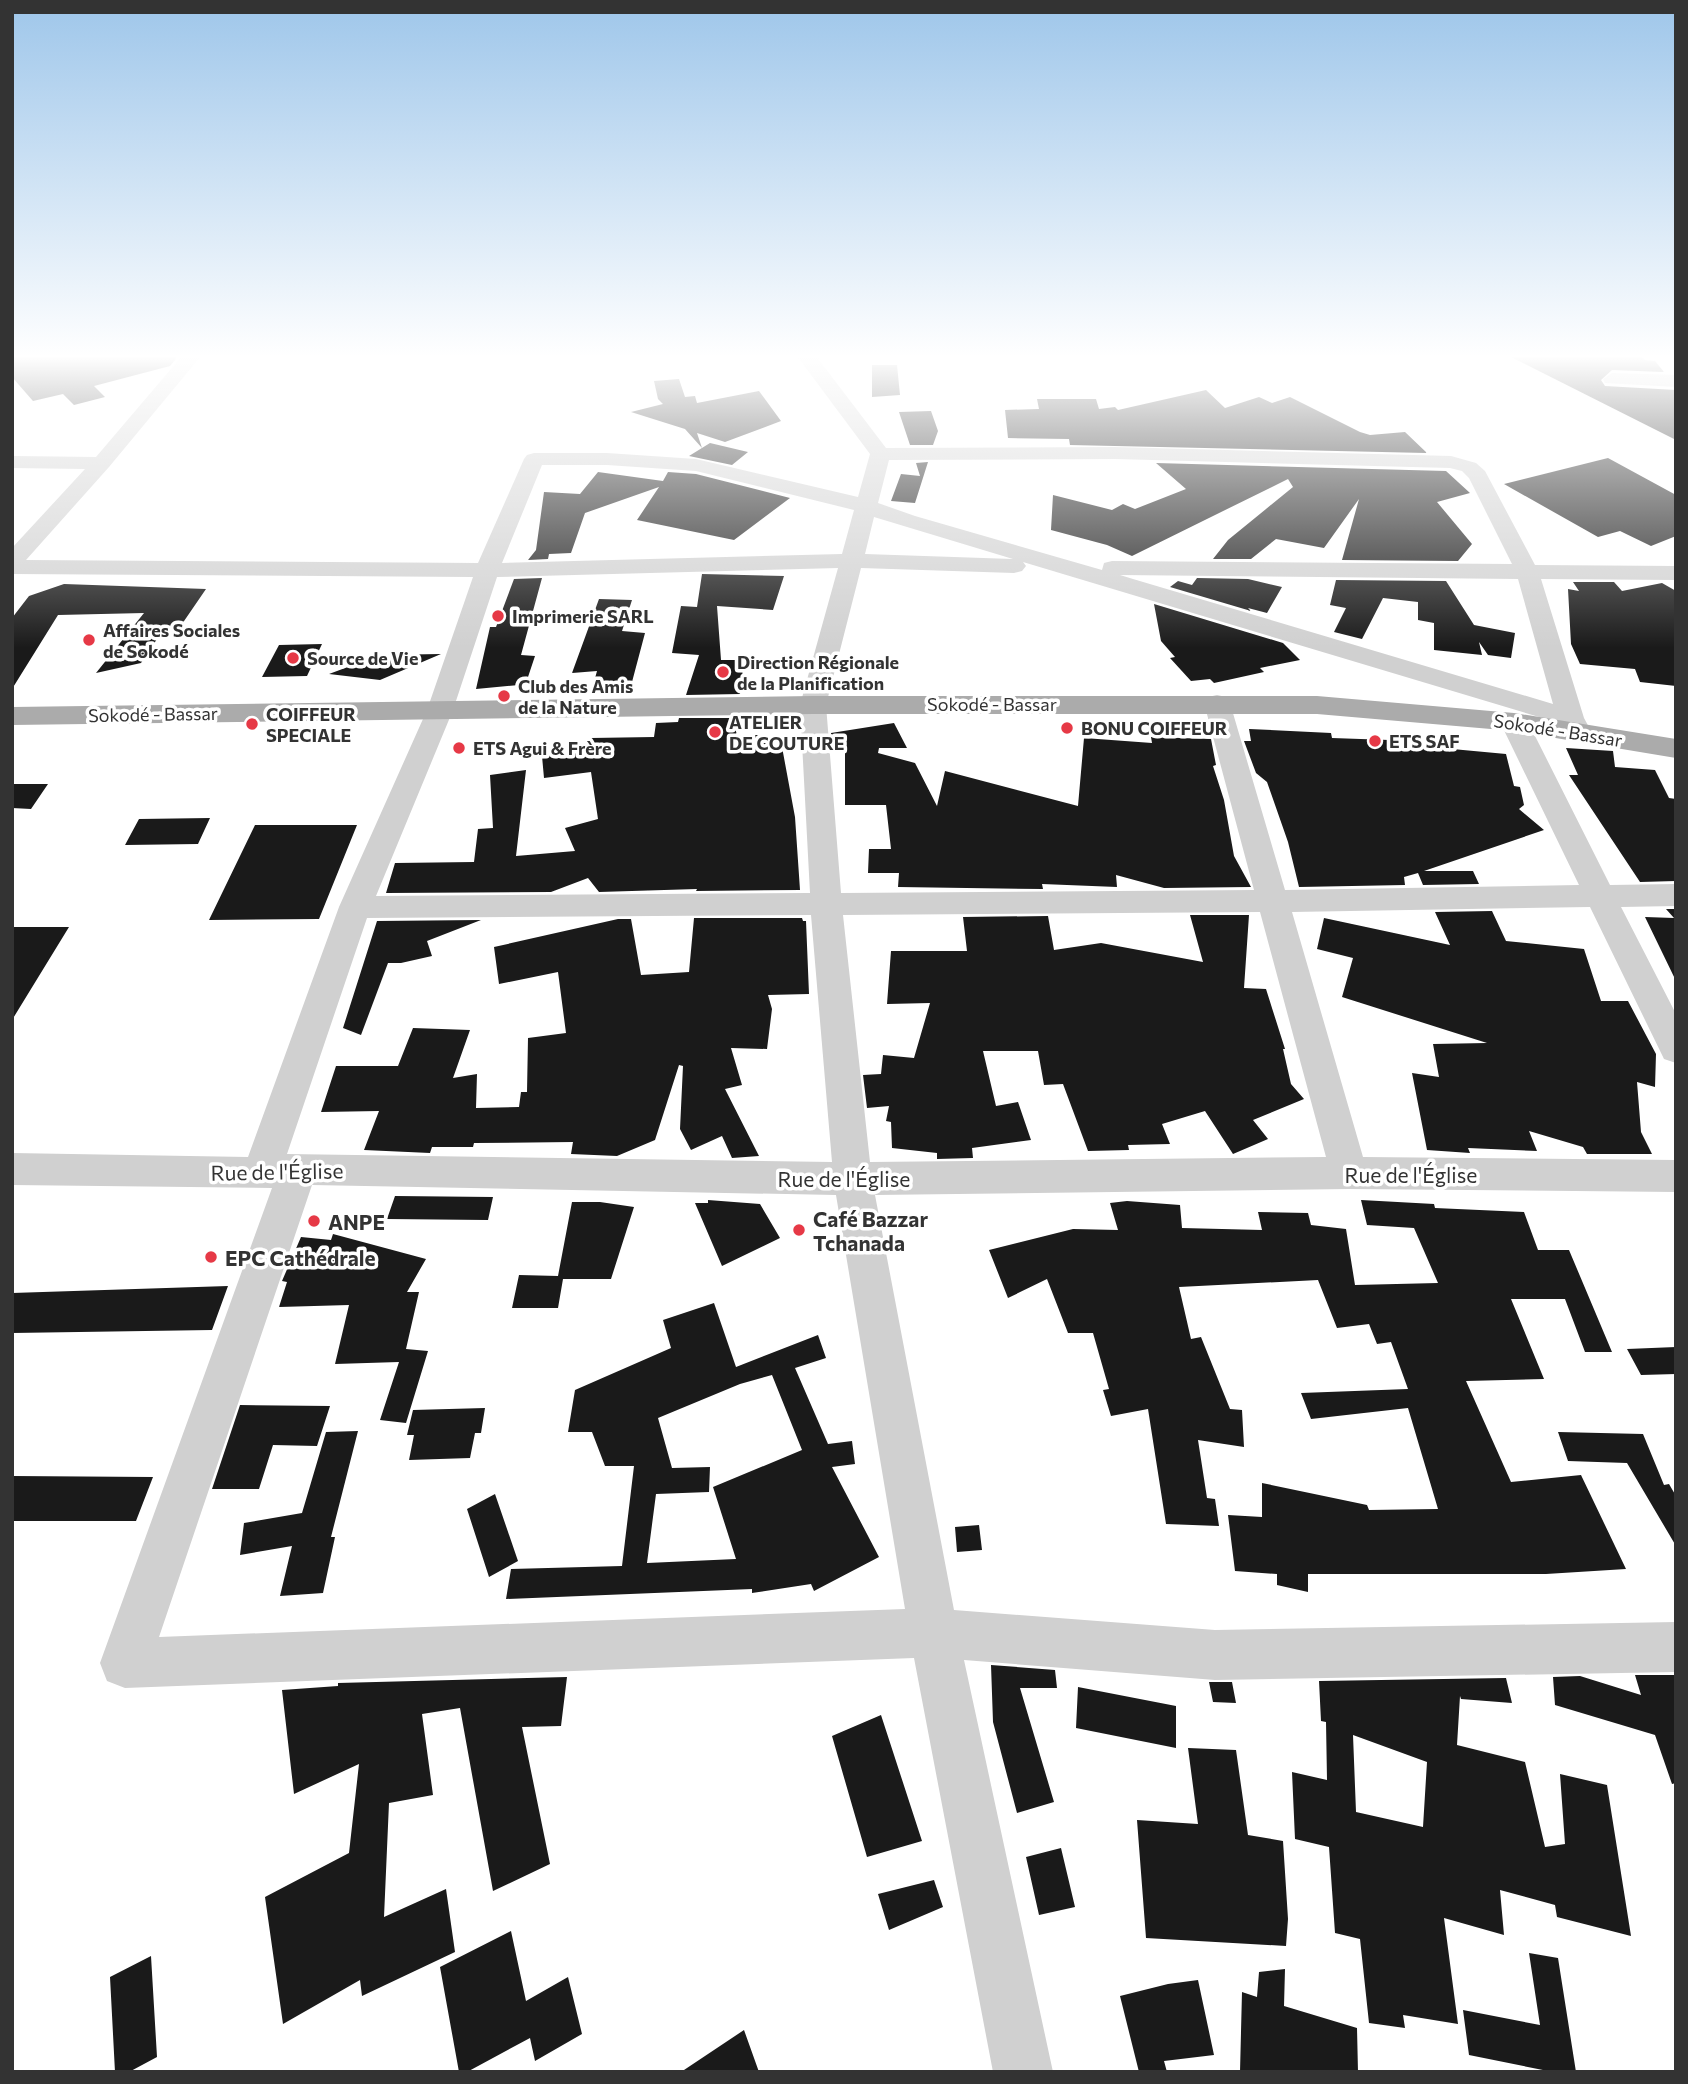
<svg xmlns="http://www.w3.org/2000/svg" width="1688" height="2084" font-family="Commissioner,sans-serif">
<style>
.building{fill:#1a1a1a;fill-rule:evenodd}
.lines{fill:none;stroke-linecap:round;stroke-linejoin:round}
.minor{fill:#d0d0d0;fill-rule:evenodd}
.major{fill:#ababab;fill-rule:evenodd}
.poi-dot{fill:#e63946;stroke:#fff;stroke-width:2.5}
.labels{text-anchor:middle;dominant-baseline:central;stroke-width:7;stroke-linejoin:round;paint-order:stroke}
.far-poi-label{font-size:18px;font-weight:bold;fill:#333;stroke:#fff;text-anchor:start}
.far-street-label{font-size:18px;fill:#333;stroke:#fff}
.street-label{font-size:21px;fill:#333;stroke:#fff}
.poi-label{font-size:21px;font-weight:bold;fill:#333;stroke:#fff;text-anchor:start}
</style>
<rect width="100%" height="100%" fill="#fff"/>
<!-- building -->
<path class="building" d="M12 356H175L176 359 170 366 94 386 105 397 74 405 63 394 33 401 12 377Z
M1509 356 1642 357 1645 360 1655 361 1664 372 1612 370 1601 380 1605 386 1676 390V440Z
M872 365H897L900 395 872 397Z
M679 379 685 397 695 396 697 403 759 391 781 421 725 442 697 433 702 448 685 429 631 412 663 404 658 399 654 381Z
M1206 390 1225 408 1259 397 1272 403 1290 397 1360 432 1370 435 1405 432 1427 453 1070 445 1069 439 1008 438 1005 410 1039 409 1037 399H1096L1099 409 1115 407 1118 410Z
M931 411 938 431 933 445H910L899 412Z
M710 443 748 452 732 465 689 456Z
M1608 458 1676 495V536L1651 546 1620 531 1598 537 1504 484Z
M928 462 915 503 891 501 901 474 920 476 916 463Z
M1156 463 1446 471 1470 493 1437 502 1472 544 1458 561 1342 560 1359 499 1324 548 1276 539 1251 559H1213L1228 540 1293 487 1288 479 1132 556 1107 545 1051 530 1053 495 1112 510 1123 504 1135 509 1186 489Z
M598 472 663 481 668 472 696 474 790 498 734 540 637 520 659 487 585 513 571 553 549 554 548 559 528 560 536 550 544 492 580 494Z
M702 574 784 576 773 610 717 606 721 660H744L740 694 686 695 699 655 672 653 681 606 697 607Z
M542 578 521 655 535 656 528 677 520 678 519 685 476 689 490 627H496L514 579Z
M1197 578 1248 579 1282 587 1267 613 1248 608 1251 611 1170 587 1178 581 1192 585Z
M1336 580 1446 581 1474 625 1515 633 1511 658 1488 655 1479 642 1482 655 1434 650V623L1418 620V602L1383 598 1362 639 1334 632 1346 608 1330 605Z
M1573 582H1614L1622 591 1662 583 1676 591V686L1640 682 1635 669 1580 664 1571 644 1568 589 1579 591Z
M64 584 206 589 182 624 173 632 159 636 141 663 96 673 144 613 58 615 12 689V618L29 596Z
M599 599 632 600 622 631 645 633 632 682H594L597 671 572 673Z
M1154 604 1283 643 1300 660 1260 668 1264 672 1214 683 1210 679 1191 681 1170 658 1175 657 1161 641Z
M322 644 307 676 262 677 279 645Z
M441 654 380 680 329 674 380 655Z
M679 718H738L736 735H768L767 749 782 747 795 817 800 890 696 891 697 889 599 892 588 878 551 892 386 893 395 863 474 862 478 829 493 828 490 775 526 770 516 856 575 851 565 828 598 819 591 772 544 778 542 756 594 749 591 738 654 737 656 723 678 722Z
M894 723 907 748H879L878 753 915 763 937 806 945 771 1078 806 1084 738 1152 743 1151 737 1211 739 1216 765 1213 766 1224 800 1234 856 1251 887 1164 888 1116 875 1117 887 1042 884 1043 889 898 887 899 873H868L869 849H891L886 805H845V748H832L831 733Z
M1249 729 1331 733 1332 738 1418 741 1420 746 1506 754 1514 786 1520 787 1524 805 1519 809 1544 830 1424 871H1473L1479 884 1423 885 1418 873 1404 877 1405 885 1299 887 1288 842 1267 782 1256 773 1244 741H1251Z
M1566 748 1613 751 1615 767 1655 770 1669 798 1676 799V881L1640 882 1569 775H1578Z
M12 784H48L31 809 12 808Z
M210 818 198 844 125 845 139 819Z
M255 825H357L319 919 209 920Z
M1666 909H1676V981L1645 917 1674 918Z
M1492 911 1506 941 1584 949 1601 1001H1628L1656 1054 1655 1087 1637 1082 1641 1132 1652 1154H1587L1583 1147 1529 1131 1537 1151 1468 1148 1470 1153 1427 1150 1412 1073 1439 1077 1433 1044 1487 1043 1342 997 1353 958 1317 949 1324 918 1450 945 1435 912Z
M1190 915H1249L1244 988 1266 989 1285 1049H1283L1291 1084 1304 1099 1253 1120 1268 1139 1233 1154 1205 1111 1162 1124 1170 1144 1128 1145 1129 1150 1088 1151 1063 1084 1044 1085 1038 1051H983L996 1106 1018 1102 1031 1140 972 1148 973 1158 937 1159V1153L892 1148 891 1122 886 1121 889 1106 867 1108 863 1075 881 1074 883 1055 914 1058 930 1003 887 1004 891 951H967L963 917 1048 916 1054 950 1101 943 1203 962Z
M694 918H802L803 921H806L809 994 768 995 772 1009 767 1049 731 1048 742 1085 725 1089 759 1156 732 1158 722 1136 691 1150 680 1129 683 1066 679 1065 655 1140 617 1156 571 1154 573 1142 474 1143 473 1147H432L430 1153 364 1150 379 1111 321 1112 336 1066H398L413 1028 470 1030 453 1078 477 1074 476 1108 519 1107 521 1092H527L528 1038 566 1033 558 972 499 984 494 947 618 919H631L641 975 689 972Z
M481 920 427 941 432 956 401 963H388L361 1035 343 1028 377 921Z
M12 927H69L12 1020Z
M395 1196 493 1197 488 1220 387 1219Z
M708 1200 760 1204 780 1238 722 1266 695 1203H708Z
M1361 1200 1434 1204 1435 1208 1524 1212 1538 1250H1569L1612 1352H1585L1565 1299H1511L1544 1379 1466 1381 1511 1482 1581 1475 1626 1569 1546 1574H1308V1592L1277 1585V1574L1235 1571 1228 1515 1262 1517V1483L1367 1505 1369 1510 1438 1509 1408 1408 1311 1419 1301 1393 1408 1389 1391 1342 1377 1344 1369 1324 1337 1328 1318 1280 1179 1287 1191 1339 1201 1337 1230 1409 1242 1410 1244 1447 1198 1440 1207 1498 1215 1499 1219 1526 1166 1524 1148 1409 1111 1416 1103 1390 1109 1389 1093 1333H1068L1047 1279 1008 1298 989 1250 1073 1229 1118 1230 1110 1203 1127 1201 1180 1205 1182 1228 1262 1230 1258 1212 1308 1213 1311 1225 1346 1229 1355 1285 1438 1283 1414 1228 1367 1225Z
M572 1202H600L634 1207 611 1279H563L558 1308H512L519 1275 558 1276Z
M333 1234 426 1259 407 1292H419L406 1349 428 1351 406 1423 380 1420 399 1362 335 1364 349 1305 279 1307 287 1282 282 1281 301 1237 331 1240Z
M228 1286 212 1330 12 1333V1293Z
M714 1303 736 1367 818 1335 826 1358 795 1368 828 1444 852 1441 855 1464 832 1467 879 1557 814 1591 811 1584 752 1593V1589L506 1599 511 1569 622 1566 634 1466H605L592 1432H568L575 1390 671 1348 663 1320ZM772 1375 802 1450 713 1487 736 1559 647 1563 656 1494 709 1492 710 1467 672 1468 658 1418 740 1384Z
M1676 1347V1374L1641 1375 1627 1349Z
M240 1405 330 1406 317 1446 273 1445 259 1489H212Z
M485 1408 481 1433H475L470 1458 409 1460 414 1435H407L413 1410Z
M358 1431 331 1537H335L323 1593 280 1596 292 1546 240 1555 244 1523 302 1513 326 1432Z
M1558 1432 1643 1434 1664 1485 1669 1484 1676 1496V1546L1627 1463 1568 1461Z
M12 1476 153 1477 136 1521H12Z
M495 1494 518 1561 489 1577 467 1509Z
M979 1525 982 1550 957 1552 955 1527Z
M991 1665 1055 1670 1057 1688H1020L1054 1802 1017 1813 993 1722Z
M1635 1675H1676V1783L1672 1784 1655 1735 1555 1705 1553 1677 1580 1676 1641 1695Z
M567 1677 561 1726 522 1727 550 1864 493 1891 460 1708 422 1714 433 1795 389 1803 384 1917 446 1889 455 1952 362 1996 360 1980 283 2024 265 1897 349 1853 359 1764 294 1794 282 1690 338 1686V1683Z
M1506 1678 1512 1703 1461 1699 1460 1696 1457 1745 1525 1762 1545 1847 1565 1844 1560 1774 1607 1785 1631 1936 1557 1917 1555 1905 1500 1890 1504 1935 1444 1918 1458 2024 1403 2015 1405 2028 1369 2023 1360 1939 1335 1933 1329 1847 1295 1839 1292 1772 1327 1780 1326 1722 1321 1721 1319 1681ZM1353 1735 1427 1762 1423 1827 1356 1812Z
M1209 1682H1232L1236 1703 1213 1702Z
M1078 1687 1176 1706V1748L1076 1728Z
M881 1715 922 1841 867 1857 832 1736Z
M1188 1748 1236 1750 1248 1835 1283 1841 1288 1919 1286 1946 1146 1938 1137 1820 1198 1824Z
M1061 1848 1075 1907 1039 1915 1026 1857Z
M934 1880 943 1907 889 1930 878 1894Z
M511 1931 526 2001 568 1977 582 2034 535 2061 530 2038 467 2072H459L440 1967Z
M1529 1953 1558 1958 1576 2072H1553L1469 2055 1463 2010 1540 2025Z
M151 1956 157 2057 129 2072H115L110 1977Z
M1285 1969 1284 2006 1357 2028 1358 2072H1240L1242 1992 1257 1997 1259 1972Z
M1198 1980 1214 2055 1164 2061 1167 2072H1139L1120 1996 1168 1984Z
M744 2030 759 2072H681Z"/>
<g class="lines">
<!-- minor -->
<path class="minor" d="M182 356H201L109 467 26 560 478 563 524 459 527 455 534 453H607L696 459 858 497 870 454 797 356H816L886 448 1115 447 1451 456 1476 463 1485 471 1535 565 1676 566V580L1541 579 1584 718 1591 731 1587 737 1577 739 1567 737 1559 723 1023 562 1026 566 1022 571 1014 573 861 568 826 705 841 893 1254 890 1204 703 1208 697 1217 695 1226 697 1230 703 1285 890 1579 885 1500 722 1504 716 1514 714 1524 716 1528 722 1610 885 1676 884V906L1621 907 1676 1014V1063L1664 1059 1590 907 1292 912 1363 1157 1676 1160V1192L1349 1189 875 1195 954 1610 1215 1630 1676 1622V1672L1215 1680 964 1660 1053 2072H993L914 1658 125 1688 107 1681 100 1663 272 1188 12 1185V1153L248 1157 339 907 427 710 473 577 12 574V548L85 469 12 468V456L96 457ZM1115 459 1450 468 1462 471 1469 478 1512 564 1112 561 1104 563 1102 570 915 516 878 503 889 460ZM542 465H607L696 471 854 510 842 554 502 563ZM874 517 1013 559 865 554ZM838 568 800 705 810 893 376 896 453 710 497 577ZM1120 575 1518 579 1553 704 1133 579ZM1260 912 1326 1157 870 1162 843 915ZM811 915 832 1162 287 1154 367 918ZM312 1185 836 1195 905 1609 159 1637Z
M1612 373 1676 375V387L1605 383 1603 379Z"/>
<!-- major -->
<path class="major" d="M813 696H1317L1514 713 1676 739V758L1514 731 1317 714H813L12 725V707Z"/>
</g>
<!-- sky -->
<linearGradient id="sky" x2="0" y2="1"><stop stop-color="#9ec6ea"/><stop offset="0.55" stop-color="#fff"/><stop offset="1" stop-color="#fff" stop-opacity="0"/></linearGradient>
<rect width="1688" height="648" fill="url(#sky)"/>
<!-- markers -->
<g class="poi-dot">
<circle cx="498" cy="616" r="7"/>
<circle cx="89" cy="640" r="7"/>
<circle cx="293" cy="658" r="7"/>
<circle cx="723" cy="672" r="7"/>
<circle cx="504" cy="696" r="7"/>
<circle cx="252" cy="724" r="7"/>
<circle cx="1067" cy="728" r="7"/>
<circle cx="715" cy="732" r="7"/>
<circle cx="1375" cy="741" r="7"/>
<circle cx="459" cy="748" r="7"/>
<circle cx="314" cy="1221" r="7"/>
<circle cx="799" cy="1230" r="7"/>
<circle cx="211" cy="1257" r="7"/>
</g>
<g class="labels">
<!-- far-poi labels -->
<g class="far-poi-label">
<text x="512" y="616">Imprimerie SARL</text>
<text x="103" y="630">Affaires Sociales<tspan x="103" dy="21">de Sokodé</tspan></text>
<text x="307" y="658">Source de Vie</text>
<text x="737" y="662">Direction Régionale<tspan x="737" dy="21">de la Planification</tspan></text>
<text x="518" y="686">Club des Amis<tspan x="518" dy="21">de la Nature</tspan></text>
<text x="266" y="714">COIFFEUR<tspan x="266" dy="21">SPECIALE</tspan></text>
<text x="729" y="722">ATELIER<tspan x="729" dy="21">DE COUTURE</tspan></text>
<text x="1081" y="728">BONU COIFFEUR</text>
<text x="1389" y="741">ETS SAF</text>
<text x="473" y="748">ETS Agui &amp; Frère</text>
</g>
<!-- far-street labels -->
<g class="far-street-label">
<text x="992" y="704">Sokodé - Bassar</text>
<text transform="translate(153 714) rotate(-1)">Sokodé - Bassar</text>
<text transform="translate(1558 730) rotate(9)">Sokodé - Bassar</text>
</g>
<!-- street labels -->
<g class="street-label">
<text transform="translate(277 1171) rotate(-1)">Rue de l'Église</text>
<text x="1411" y="1174">Rue de l'Église</text>
<text x="844" y="1178">Rue de l'Église</text>
</g>
<!-- poi labels -->
<g class="poi-label">
<text x="813" y="1218">Café Bazzar<tspan x="813" dy="24">Tchanada</tspan></text>
<text x="328" y="1221">ANPE</text>
<text x="225" y="1257">EPC Cathédrale</text>
</g>
</g>
<!-- border -->
<rect width="1688" height="2084" fill="none" stroke="#333333" stroke-width="28"/>
</svg>
